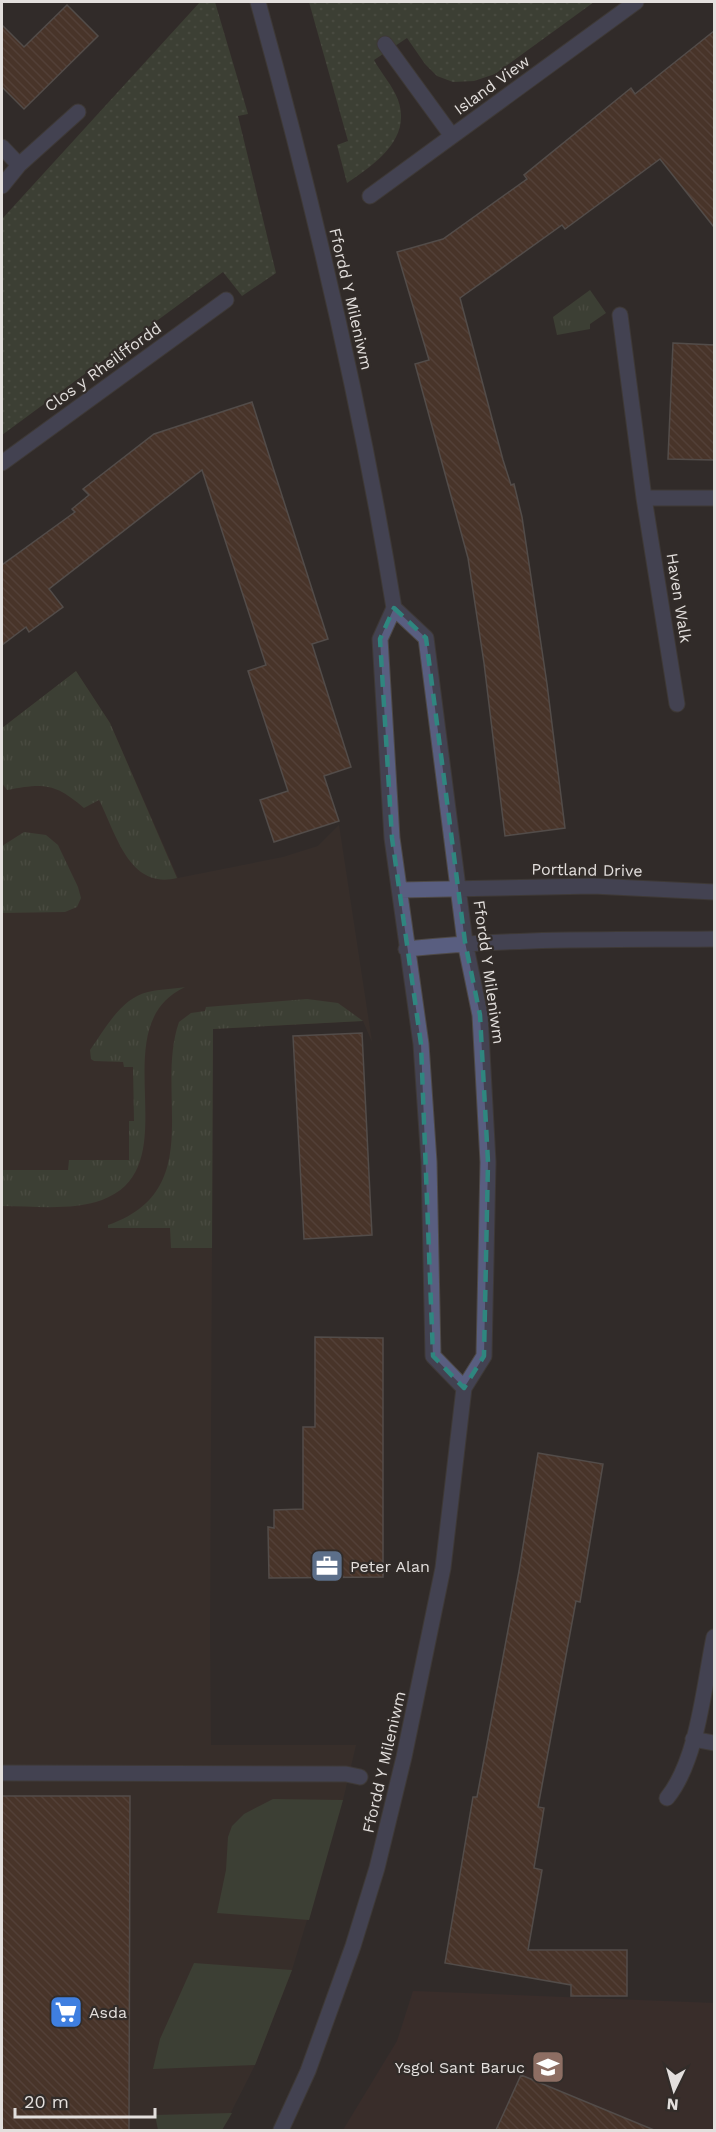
<svg xmlns="http://www.w3.org/2000/svg" width="716" height="2132" font-family="'Work Sans',sans-serif">
<style>
.built{fill:#3f322c}
.education{fill:#432f2c}
.grass{fill:url(#grass-tufts)}
.park{fill:url(#park-dots)}
.garden{fill:#4b5740}
.building{fill:url(#building-back-hatch);stroke:#7b736f;stroke-width:1.5}
.lines{fill:none;stroke-linecap:round;stroke-linejoin:round}
.minor-casing{stroke:#4e4946;stroke-width:17}
.minor{stroke:#595e80;stroke-width:15}
.marked{fill:none;stroke:#2f867f;stroke-width:4.5;stroke-dasharray:12 8;stroke-linejoin:round}
.labels{text-anchor:middle;dominant-baseline:central;stroke-width:4.5;stroke-linejoin:round;paint-order:stroke}
.street-label{font-size:16px;fill:#e3dfdd;stroke:#322c29}
.poi-label{font-size:16px;fill:#e3dfdd;stroke:#322c29;text-anchor:start}
</style>
<defs>
<pattern id="grass-tufts" width="24" height="20" patternUnits="userSpaceOnUse" patternTransform="scale(1.5)"><rect width="24" height="20" fill="#4b5740"/><path d="M3 7l-1-3M5 7V3M7 7l1-3M15 17l-1-3M17 17v-4M19 17l1-3" fill="none" stroke="#656f5b"/></pattern>
<pattern id="park-dots" width="8" height="8" patternUnits="userSpaceOnUse" patternTransform="scale(1.5)"><rect width="8" height="8" fill="#4b5740"/><path d="M2 2h.1M6 6h.1" fill="none" stroke="#656f5b" stroke-width="1.8" stroke-linecap="round"/></pattern>
<pattern id="building-back-hatch" width="6" height="6" patternUnits="userSpaceOnUse" patternTransform="scale(1.5)"><rect width="6" height="6" fill="#653e29"/><path d="M-1 5l2 2M0 0l6 6M5-1l2 2" fill="none" stroke="#7b5948"/></pattern>
</defs>
<rect width="100%" height="100%" fill="#322c29"/>
<!-- built -->
<path class="built" d="M76 671 110 723 178 878 283 857 318 846 339 825 372 1042 363 1021 213 1029 210 1635 211 1745H356L343 1800 292 1970 255 2065 222 2130H2V728Z"/>
<!-- education -->
<path class="education" d="M413 1991 714 2003V2130H343L397 2041Z"/>
<!-- grass -->
<path class="grass" d="M590 290 606 313 590 324V329L557 335 553 317Z
M76 671 110 723 177 878C129 890 116 833 99 800L84 808C55 783 44 783 7 790L2 783V728Z
M24 832 46 835 58 845 78 887 81 898 77 907 65 912 2 913V846Z
M185 987C99 1027 192 1167 102 1200 72 1211 33 1206 2 1206V1170H68L69 1160H129V1121H134L133 1067H124L123 1062 94 1061 91 1059 90 1050C105 1029 121 998 148 992 160 989 173 989 185 987Z
M307 999 338 1003 363 1021 213 1029 212 1248H171L170 1228H108V1225C208 1190 154 1094 179 1022L191 1013 205 1011 206 1007Z"/>
<!-- park -->
<path class="park" d="M200 2H215L248 114 238 116 276 273 242 296 223 272 2 435V219Z
M309 2H594L495 74 474 81 453 82 437 76 425 64 407 38 374 60C381 73 393 86 398 100 412 139 375 164 347 183L337 145 348 141Z"/>
<!-- garden -->
<path class="garden" d="M273 1799 343 1800 309 1920 217 1913 226 1870 228 1837 232 1826 244 1814Z
M194 1963 292 1970 255 2065 153 2069 160 2039Z
M232 2113 222 2130H158L155 2115Z"/>
<!-- building -->
<path class="building" d="M67 5 98 36 24 109 2 87V25L24 47Z
M714 31V227L660 159 565 229 562 225 460 298 503 460 511 485 514 484 522 517 547 684 565 828 505 836 484 663 468 558 415 364 429 360 397 252 443 239 527 179 524 175 631 88 635 94Z
M673 343 714 345V460L668 459Z
M252 402 328 639 312 644 351 767 324 776 339 821 274 842 260 800 288 791 248 671 266 665 202 470 49 589 63 607 29 632 26 627 2 645V565L75 512 72 509 89 495 83 489 154 434Z
M362 1033 372 1235 304 1239 293 1036Z
M315 1337 383 1338V1577L269 1578 268 1527 274 1528V1510L303 1509V1427H315Z
M538 1453 603 1464 580 1602 576 1601 538 1807 544 1808 534 1868 542 1870 528 1950H627V1996H571V1985L445 1963 473 1797H477L519 1571Z
M2 1796H130L129 2130H2Z
M521 2075 654 2130H496Z"/>
<g class="lines">
<!-- minor casing -->
<g class="minor-casing">
<path id="minor" d="M258 2C313 201 361 404 394 608L380 639 392 838 421 1044 429 1162 433 1356 464 1388
M385 44 452 136
M2 147 19 165 78 112
M2 186 19 165
M370 196 636 2
M620 315 644 498 677 704
M2 463 226 300
M644 498H714
M400 890 593 886 714 892
M406 949C509 938 611 940 714 939
M693 1739 714 1743
M2 1773 346 1774 360 1777
M667 1798C698 1760 704 1685 714 1637
M281 2130 308 2071 353 1946 377 1868 404 1757 443 1568 464 1388 484 1356 488 1162 480 1015 465 942 426 638 394 608"/>
</g>
<!-- minor -->
<use href="#minor" class="minor"/>
</g>
<!-- marked area -->
<path d="M0 0H716V2132H0ZM394 608 426 638 465 942 480 1015 488 1162 484 1356 464 1388 433 1356 421 1044 392 838 380 639Z" fill="#322c29" fill-opacity=".55" fill-rule="evenodd"/>
<path class="marked" d="M394 608 426 638 465 942 480 1015 488 1162 484 1356 464 1388 433 1356 421 1044 392 838 380 639Z"/>
<!-- icons -->
<defs>
<g id="office-square" transform="scale(1.725)"><rect x="-9" y="-9" width="18" height="18" rx="4" fill="#5c6f8a" stroke="#322c29"/><path d="M-6-3h4V-5.5h4V-3h4V5H-6ZM-1-4.5V-3h2v-1.5ZM-6 0V1H6V0Z" fill="#fff"/></g>
<g id="supermarket-square" transform="scale(1.725)"><rect x="-9" y="-9" width="18" height="18" rx="4" fill="#3f7fe0" stroke="#322c29"/><path d="M-6-5.5h2.5l.6 2H6L4.5 2H-2.5L-4.4-4H-6ZM-1.5 3.2a1.3 1.3 0 1 0 .1 0ZM3 3.2a1.3 1.3 0 1 0 .1 0Z" fill="#fff"/></g>
<g id="school-square" transform="scale(1.725)"><rect x="-9" y="-9" width="18" height="18" rx="4" fill="#8d6e63" stroke="#322c29"/><path d="M0-5L7-2L0 1L-7-2ZM-4 1L0 2.5L4 1V4Q0 6-4 4Z" fill="#fff"/></g>
</defs>
<g fill-rule="evenodd">
<use href="#office-square" x="327" y="1566"/>
<use href="#supermarket-square" x="66" y="2012"/>
<use href="#school-square" x="548" y="2067"/>
</g>
<g class="labels">
<!-- street labels -->
<g class="street-label">
<text transform="translate(492 85) rotate(-36)">Island View</text>
<text transform="translate(351 299) rotate(77)">Ffordd Y Mileniwm</text>
<text transform="translate(103 367) rotate(-36)">Clos y Rheilffordd</text>
<text transform="translate(679 598) rotate(81)">Haven Walk</text>
<text transform="translate(587 870) rotate(1)">Portland Drive</text>
<text transform="translate(489 972) rotate(82)">Ffordd Y Mileniwm</text>
<text transform="translate(384 1762) rotate(-77)">Ffordd Y Mileniwm</text>
</g>
<!-- poi labels -->
<g class="poi-label">
<text x="350" y="1566">Peter Alan</text>
<text x="89" y="2012">Asda</text>
<text x="525" y="2067" text-anchor="end">Ysgol Sant Baruc</text>
</g>
</g>
<!-- border -->
<rect width="716" height="2132" fill="none" stroke="#e3dfdd" stroke-width="6"/>
<!-- north arrow -->
<g transform="translate(674 2090) rotate(185)" stroke="#322c29" stroke-width="4.5" paint-order="stroke">
<path d="M0-4.5L10 22L0 15L-10 22Z" fill="#e3dfdd"/>
<text y="-9" font-size="16" font-weight="bold" text-anchor="middle" fill="#e3dfdd">N</text>
</g>
<!-- scale -->
<path d="M15 2108v9h140v-9" fill="none" stroke="#e3dfdd" stroke-width="3"/>
<text x="24" y="2108" font-size="18" fill="#e3dfdd" stroke="#322c29" stroke-width="4.5" paint-order="stroke">20 m</text>
</svg>
